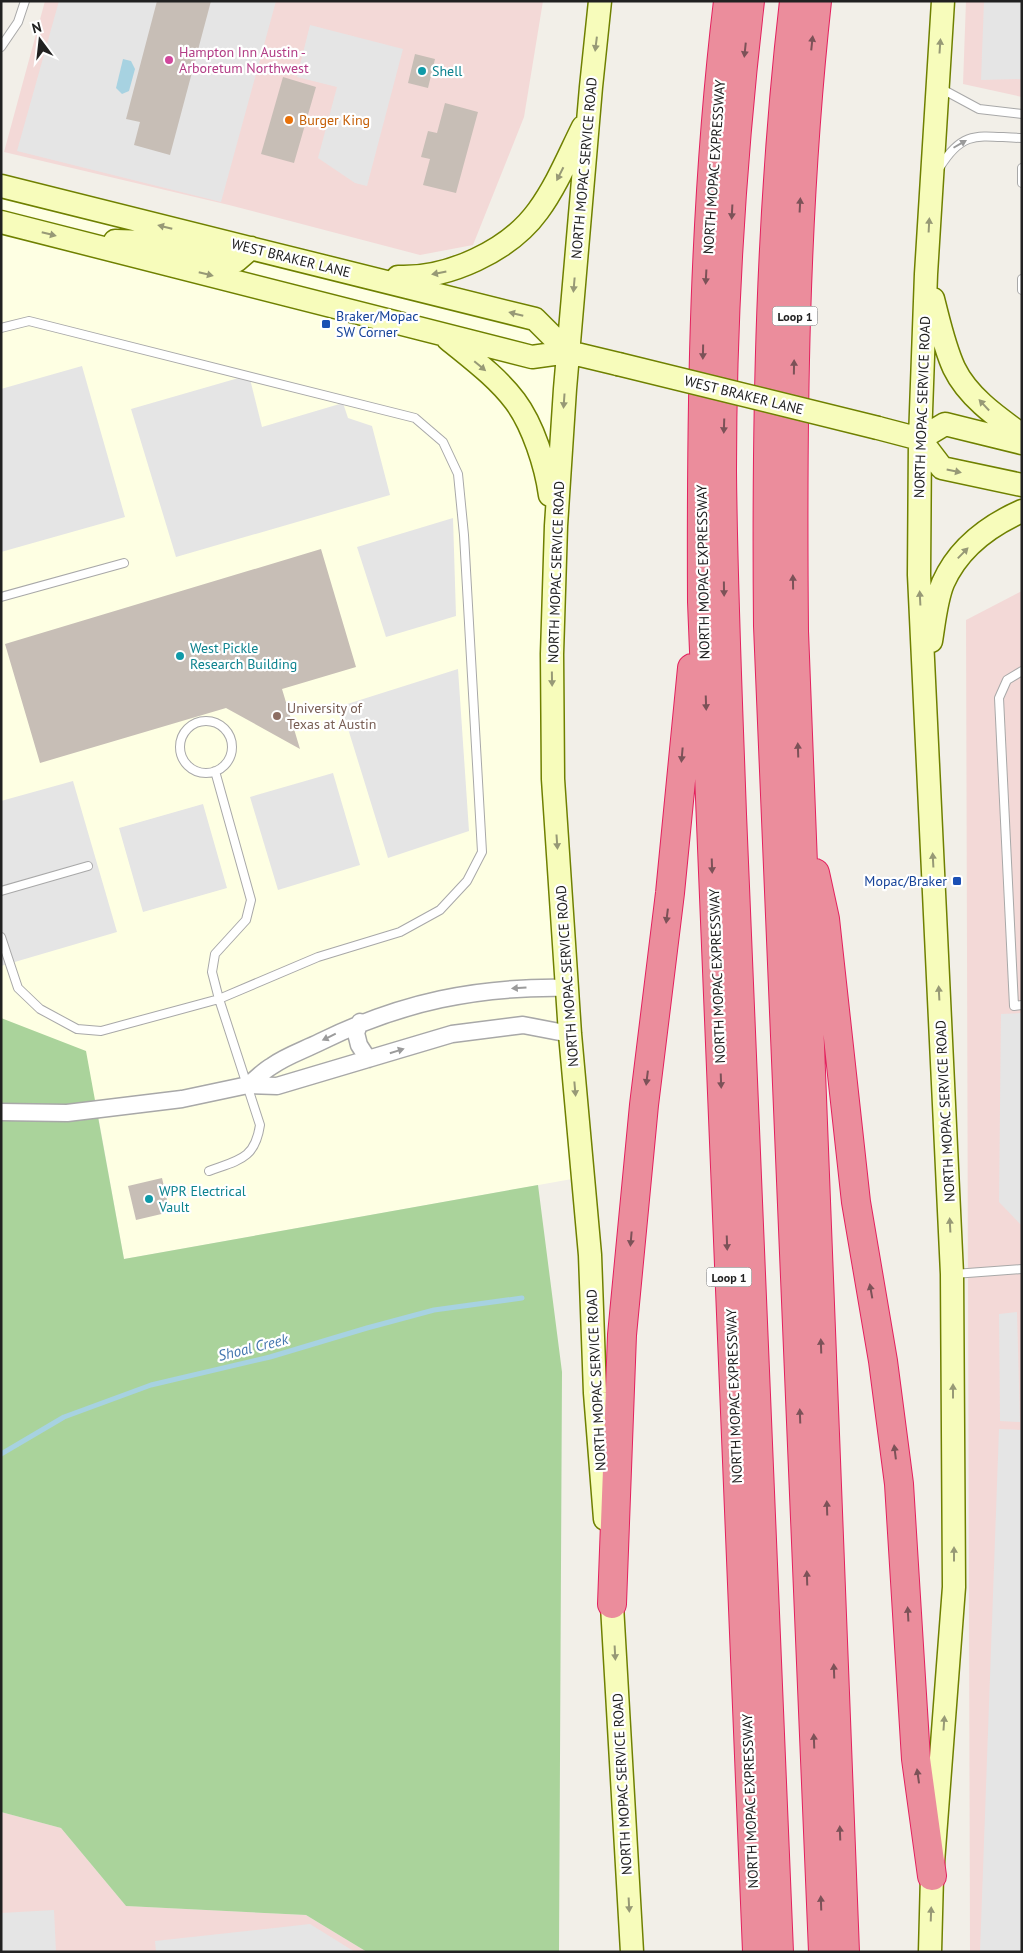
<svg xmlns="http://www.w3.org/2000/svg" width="1023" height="1953" font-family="'PT Sans',sans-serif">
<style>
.commercial{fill:#f3d9d7}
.education{fill:#feffe3}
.forest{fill:#aad39b}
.parking{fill:#e5e5e5}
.water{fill:#a7d2e1}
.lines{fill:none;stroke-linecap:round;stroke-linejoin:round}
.stream{stroke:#a7d2e1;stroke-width:5}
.building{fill:#c7beb6}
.service-casing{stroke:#a8a8a8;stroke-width:10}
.minor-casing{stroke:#a8a8a8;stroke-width:19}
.secondary-casing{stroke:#6f8000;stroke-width:25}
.motorway-casing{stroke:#e3215e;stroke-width:30}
.service{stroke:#fff;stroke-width:8}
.minor{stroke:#fff;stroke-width:16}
.secondary{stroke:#f7fcbb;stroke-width:22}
.motorway{stroke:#eb8d9c;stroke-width:28}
.secondary-bridge-casing{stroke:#6f8000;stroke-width:25;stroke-linecap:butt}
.secondary-bridge{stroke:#f7fcbb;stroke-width:22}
.oneway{fill:#7c5258}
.oneway2{fill:#979976}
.oneway3{fill:#9b9b9b}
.hotel-dot{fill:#d1479c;stroke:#fff;stroke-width:2}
.culture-dot{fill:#0f9aa8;stroke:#fff;stroke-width:2}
.food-dot{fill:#e8710a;stroke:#fff;stroke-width:2}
.transit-dot{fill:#1a4fb4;stroke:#fff;stroke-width:2}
.education-dot{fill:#8d6e63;stroke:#fff;stroke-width:2}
.labels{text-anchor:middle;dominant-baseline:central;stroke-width:4.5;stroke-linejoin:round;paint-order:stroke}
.shield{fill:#fff;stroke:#646464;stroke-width:1}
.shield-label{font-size:12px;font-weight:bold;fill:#212121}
.hotel-label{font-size:14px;fill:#b23c85;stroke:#fff;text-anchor:start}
.culture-label{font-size:14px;fill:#0d838f;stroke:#fff;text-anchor:start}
.food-label{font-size:14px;fill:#c56008;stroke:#fff;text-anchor:start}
.street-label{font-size:14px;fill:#212121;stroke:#fff}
.transit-label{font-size:14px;fill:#164399;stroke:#fff;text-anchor:start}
.education-label{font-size:14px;fill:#785e54;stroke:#fff;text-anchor:start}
.water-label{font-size:15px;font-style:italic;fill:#4577af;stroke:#fff}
</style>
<rect width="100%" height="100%" fill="#f2efe8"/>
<!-- commercial -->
<path class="commercial" d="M45 1H543L524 117 473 245 420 255 229 205 4 152Z
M966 1H1022V97L963 84Z
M1022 591V1952H970L966 620Z
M1 1812 61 1828 126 1906 306 1915 367 1952H1Z"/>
<!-- education -->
<path class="education" d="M1 186 535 319 568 352 552 654 583 1177 124 1259 97 1109 1 1112Z"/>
<!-- forest -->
<path class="forest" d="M1 1018 86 1051 124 1259 538 1185 562 1372 559 1952H367L306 1915 126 1906 61 1828 1 1812Z"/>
<!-- parking -->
<path class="parking" d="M59 1H276L221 202 17 151Z
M984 1H1022V79L981 80Z
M310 25 403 49 367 186 355 183 318 158 337 87 297 77Z
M82 366 125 517 1 552V389Z
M249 375 262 427 343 403 348 418 372 426 390 495 176 557 131 409Z
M453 518 456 616 386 637 357 547Z
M458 669 469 831 388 858 341 706Z
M333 773 360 865 278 890 250 797Z
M73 781 117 932 1 966V801Z
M203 804 227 888 143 912 119 828Z
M1022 1013V1226L999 1202 1001 1014Z
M1017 1312 1020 1422 1000 1421 999 1314Z
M999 1429 1022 1430V1952H980Z
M54 1910 56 1952H1V1913Z
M310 1924 355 1952H156L155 1941Z"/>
<!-- water -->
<path class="water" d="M123 59 131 61 135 69 129 91 122 94 116 88Z"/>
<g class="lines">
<!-- stream -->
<path class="stream" d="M1 1454 64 1417 151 1385 270 1357 367 1328 434 1310 522 1298"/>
</g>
<!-- building -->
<path class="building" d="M157 1H211L170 155 134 145 140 122 126 119Z
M415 54 435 59 428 88 408 83Z
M283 77 316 87 294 163 261 154Z
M445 103 478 112 456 193 423 185 430 159 421 157 428 131 437 133Z
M321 549 356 667 282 689 300 749 226 708 40 763 5 644Z
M162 1178 170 1212 136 1220 128 1186Z"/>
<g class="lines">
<!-- service casing -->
<g class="service-casing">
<path id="service" d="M1 47 18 22 25 1
M940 88 979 109 1022 114
M940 167C964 128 980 137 1022 138
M1022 168V183
M1022 279V290
M1 328 29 321 415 418 443 442 458 474 464 535 482 852 467 881 440 910 400 932 318 957 219 999 101 1031 77 1029 40 1009 18 988 1 937
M1 597 124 563
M1022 671 1007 680 999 698 1014 1006 1022 1005
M180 747a26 26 0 1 1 52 0a26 26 0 1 1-52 0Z
M1 891 88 866
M209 1171C239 1160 255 1159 260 1125L219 999 212 972 215 954 246 920 251 900 215 771
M954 1274 1022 1269"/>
</g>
<!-- minor casing -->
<g class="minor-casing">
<path id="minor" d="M360 1022 356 1033 359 1045 368 1059
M248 1085C256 1079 263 1071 272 1066 286 1056 304 1050 320 1042 401 1002 478 986 568 988
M1 1112 67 1113 182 1099 248 1085 277 1086 452 1034 523 1025 570 1034"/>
</g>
<!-- secondary casing -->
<g class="secondary-casing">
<path id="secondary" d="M600 1 591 87 565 389 556 526 552 654 553 779 570 1034 590 1255 595 1393 605 1519
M1 186 535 319 568 352
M1 222 532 357 568 352 618 364
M115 241 148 242 222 262 236 261 251 248
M398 277C448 279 509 251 538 211 557 185 569 155 583 127
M933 299C939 322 944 346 954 368 968 397 997 417 1022 435
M448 339C471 358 497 377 515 401 533 425 546 466 550 495
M878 428 920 439 942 468 1022 485
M920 439 945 424 1022 443
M931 641C934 623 936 600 943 583 958 549 988 526 1022 511
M611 1588 632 1952
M930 1952 932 1876 954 1587 952 1274 919 575 920 439 926 274 943 1"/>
</g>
<!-- motorway casing -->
<g class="motorway-casing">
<path id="motorway" d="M728 1C704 201 701 401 702 602L757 1952
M750 1C732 156 722 314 722 471 723 585 728 700 732 814L779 1952
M794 1C770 209 766 417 768 626L823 1952
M817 1C794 211 792 420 794 631L845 1952
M815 873 825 919 856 1202 883 1361 899 1484 916 1759 932 1876
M612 1604 622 1335 644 1105 670 893 692 668"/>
</g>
<!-- service -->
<use href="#service" class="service"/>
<!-- minor -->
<use href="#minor" class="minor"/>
<!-- secondary -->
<use href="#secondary" class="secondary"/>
<!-- motorway -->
<use href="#motorway" class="motorway"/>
<!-- secondary-bridge casing -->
<g class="secondary-bridge-casing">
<path id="secondary-bridge" d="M618 364 878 428"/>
</g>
<!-- secondary-bridge -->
<use href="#secondary-bridge" class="secondary-bridge"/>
</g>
<!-- one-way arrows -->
<defs><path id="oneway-solid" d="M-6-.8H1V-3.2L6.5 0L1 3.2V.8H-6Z" transform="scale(1.25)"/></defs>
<g class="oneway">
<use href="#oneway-solid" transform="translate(812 43) rotate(-84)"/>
<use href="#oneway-solid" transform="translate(745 50) rotate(96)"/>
<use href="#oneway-solid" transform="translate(800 205) rotate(-87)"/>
<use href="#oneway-solid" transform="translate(732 212) rotate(93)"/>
<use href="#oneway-solid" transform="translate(706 277) rotate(93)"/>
<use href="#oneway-solid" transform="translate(703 352) rotate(91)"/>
<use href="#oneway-solid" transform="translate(794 367) rotate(-89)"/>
<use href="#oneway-solid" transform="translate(724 426) rotate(92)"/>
<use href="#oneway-solid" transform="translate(793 582) rotate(-91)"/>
<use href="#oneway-solid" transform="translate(724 589) rotate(89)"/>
<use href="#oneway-solid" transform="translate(706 703) rotate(88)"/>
<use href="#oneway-solid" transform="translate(798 750) rotate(-92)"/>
<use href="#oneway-solid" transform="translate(682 755) rotate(95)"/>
<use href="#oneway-solid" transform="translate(712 866) rotate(88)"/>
<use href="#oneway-solid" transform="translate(667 916) rotate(97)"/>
<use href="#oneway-solid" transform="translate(647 1078) rotate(97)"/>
<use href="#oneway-solid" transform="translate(721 1081) rotate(88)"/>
<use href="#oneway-solid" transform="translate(631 1239) rotate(95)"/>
<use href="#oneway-solid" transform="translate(727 1243) rotate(88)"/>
<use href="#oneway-solid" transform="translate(871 1291) rotate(-100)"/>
<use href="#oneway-solid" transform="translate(821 1346) rotate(-92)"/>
<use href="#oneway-solid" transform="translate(800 1416) rotate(-92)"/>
<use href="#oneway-solid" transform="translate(895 1452) rotate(-97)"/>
<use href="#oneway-solid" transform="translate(827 1508) rotate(-92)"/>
<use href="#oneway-solid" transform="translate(807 1578) rotate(-92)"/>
<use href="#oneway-solid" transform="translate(908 1614) rotate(-93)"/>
<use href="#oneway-solid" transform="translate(834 1671) rotate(-92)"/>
<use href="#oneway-solid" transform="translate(814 1741) rotate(-92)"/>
<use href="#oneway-solid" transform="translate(918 1776) rotate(-98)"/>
<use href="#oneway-solid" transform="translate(840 1833) rotate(-92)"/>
<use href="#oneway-solid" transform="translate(821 1903) rotate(-92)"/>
</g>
<g class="oneway2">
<use href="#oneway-solid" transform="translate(596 44) rotate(97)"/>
<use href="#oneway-solid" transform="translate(940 46) rotate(-86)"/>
<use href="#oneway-solid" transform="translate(560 174) rotate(117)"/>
<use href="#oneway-solid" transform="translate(929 225) rotate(-87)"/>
<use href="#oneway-solid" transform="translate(165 227) rotate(-166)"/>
<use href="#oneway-solid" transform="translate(49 234) rotate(14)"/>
<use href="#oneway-solid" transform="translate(439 273) rotate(169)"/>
<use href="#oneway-solid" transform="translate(206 274) rotate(14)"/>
<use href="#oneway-solid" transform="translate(574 285) rotate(95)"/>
<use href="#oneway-solid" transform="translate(516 314) rotate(-166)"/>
<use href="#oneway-solid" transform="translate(480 366) rotate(40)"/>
<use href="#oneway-solid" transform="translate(564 401) rotate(94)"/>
<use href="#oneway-solid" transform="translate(984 405) rotate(-133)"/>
<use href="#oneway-solid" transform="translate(954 471) rotate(12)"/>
<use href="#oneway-solid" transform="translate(963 553) rotate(-46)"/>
<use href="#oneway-solid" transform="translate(920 598) rotate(-93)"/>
<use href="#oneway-solid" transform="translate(552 679) rotate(89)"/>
<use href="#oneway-solid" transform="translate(557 842) rotate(86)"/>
<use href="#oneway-solid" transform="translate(933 860) rotate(-93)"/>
<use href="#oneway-solid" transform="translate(939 993) rotate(-93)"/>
<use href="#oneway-solid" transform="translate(575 1089) rotate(85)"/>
<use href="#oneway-solid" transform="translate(950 1225) rotate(-93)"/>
<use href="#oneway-solid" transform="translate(953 1391) rotate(-90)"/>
<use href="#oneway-solid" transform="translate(954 1554) rotate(-90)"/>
<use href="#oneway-solid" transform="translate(615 1653) rotate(87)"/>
<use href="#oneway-solid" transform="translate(944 1723) rotate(-86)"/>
<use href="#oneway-solid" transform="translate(629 1905) rotate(87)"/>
<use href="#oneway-solid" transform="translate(931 1914) rotate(-88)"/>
</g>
<g class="oneway3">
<use href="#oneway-solid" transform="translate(960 144) rotate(-30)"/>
<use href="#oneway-solid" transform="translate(519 988) rotate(176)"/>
<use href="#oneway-solid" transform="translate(329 1037) rotate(154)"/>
<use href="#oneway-solid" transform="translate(397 1051) rotate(-17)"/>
</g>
<!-- markers -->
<circle class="hotel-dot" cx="169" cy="60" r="5"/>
<g class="culture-dot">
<circle cx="422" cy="71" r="5"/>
<circle cx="180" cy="656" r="5"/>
<circle cx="149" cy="1199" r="5"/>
</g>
<circle class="food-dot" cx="289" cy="120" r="5"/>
<g class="transit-dot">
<rect x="321" y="319" width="10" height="10" rx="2.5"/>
<rect x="952" y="876" width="10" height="10" rx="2.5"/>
</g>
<circle class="education-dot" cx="277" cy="716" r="5"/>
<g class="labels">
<!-- shield labels -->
<g class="shield">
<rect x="772.5" y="306.5" width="45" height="19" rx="4"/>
<rect x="706.5" y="1267.5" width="45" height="19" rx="4"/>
</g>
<g class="shield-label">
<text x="795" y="316">Loop 1</text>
<text x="729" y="1277">Loop 1</text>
</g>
<!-- hotel labels -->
<g class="hotel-label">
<text x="179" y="52">Hampton Inn Austin -<tspan x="179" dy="16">Arboretum Northwest</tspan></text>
</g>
<!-- culture labels -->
<g class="culture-label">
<text x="432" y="71">Shell</text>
<text x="190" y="648">West Pickle<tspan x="190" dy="16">Research Building</tspan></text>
<text x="159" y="1191">WPR Electrical<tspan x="159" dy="16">Vault</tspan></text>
</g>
<!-- food labels -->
<g class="food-label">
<text x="299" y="120">Burger King</text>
</g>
<!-- street labels -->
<g class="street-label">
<text transform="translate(714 167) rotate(-86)">NORTH MOPAC EXPRESSWAY</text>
<text transform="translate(584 168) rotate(-85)">NORTH MOPAC SERVICE ROAD</text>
<text transform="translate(291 258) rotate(14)">WEST BRAKER LANE</text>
<text transform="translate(744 395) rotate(14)">WEST BRAKER LANE</text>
<text transform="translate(922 407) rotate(-88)">NORTH MOPAC SERVICE ROAD</text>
<text transform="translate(556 572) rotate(-88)">NORTH MOPAC SERVICE ROAD</text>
<text transform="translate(703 572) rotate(-91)">NORTH MOPAC EXPRESSWAY</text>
<text transform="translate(567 976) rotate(-94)">NORTH MOPAC SERVICE ROAD</text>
<text transform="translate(717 976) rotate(-92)">NORTH MOPAC EXPRESSWAY</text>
<text transform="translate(945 1111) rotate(-93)">NORTH MOPAC SERVICE ROAD</text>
<text transform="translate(596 1380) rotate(-93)">NORTH MOPAC SERVICE ROAD</text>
<text transform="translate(734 1396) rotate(-92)">NORTH MOPAC EXPRESSWAY</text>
<text transform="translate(622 1784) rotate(-93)">NORTH MOPAC SERVICE ROAD</text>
<text transform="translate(750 1801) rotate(-92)">NORTH MOPAC EXPRESSWAY</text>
</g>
<!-- transit labels -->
<g class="transit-label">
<text x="336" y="316">Braker/Mopac<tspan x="336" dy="16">SW Corner</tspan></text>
<text x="947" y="881" text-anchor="end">Mopac/Braker</text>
</g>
<!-- education labels -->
<g class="education-label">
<text x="287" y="708">University of<tspan x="287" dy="16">Texas at Austin</tspan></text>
</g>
<!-- water labels -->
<g class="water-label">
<text transform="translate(253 1347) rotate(-14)">Shoal Creek</text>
</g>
</g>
<!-- border -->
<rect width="1023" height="1953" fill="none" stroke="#212121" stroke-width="5"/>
<!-- north arrow -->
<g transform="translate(40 40) rotate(345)" stroke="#ffffff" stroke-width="4" paint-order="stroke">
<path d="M0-4L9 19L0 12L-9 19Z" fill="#212121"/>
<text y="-8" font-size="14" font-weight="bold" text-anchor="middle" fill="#212121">N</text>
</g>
</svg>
